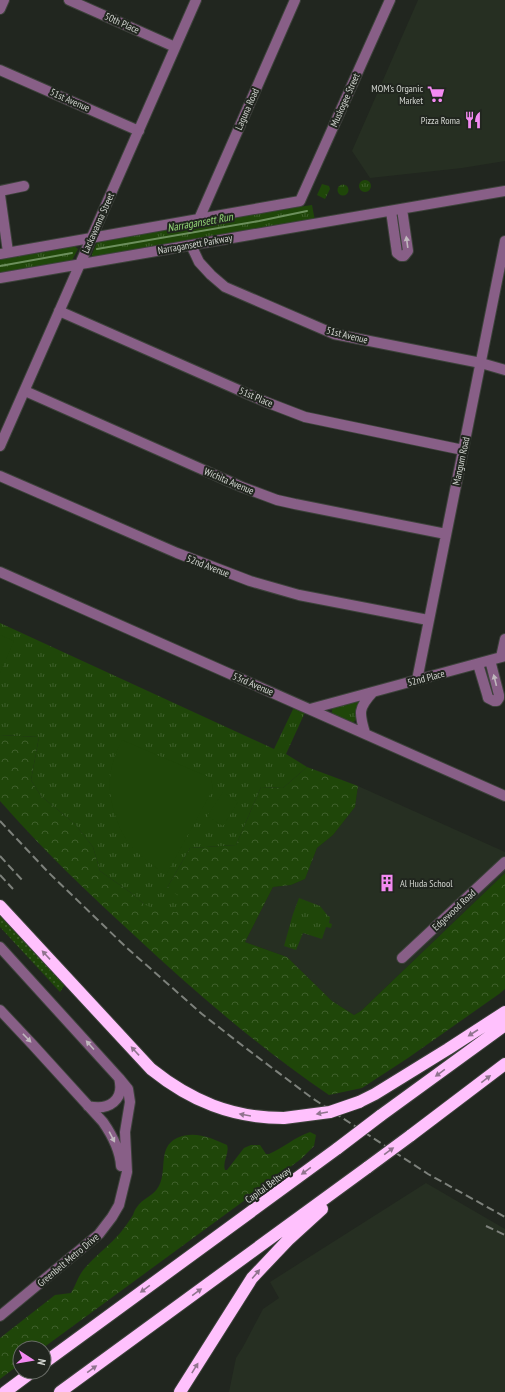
<svg xmlns="http://www.w3.org/2000/svg" width="505" height="1392" font-family="'PT Sans Narrow',sans-serif">
<style>
.built{fill:#262f22}
.grass{fill:url(#grass-dots)}
.forest{fill:url(#forest-crowns)}
.park{fill:url(#park-tufts)}
.pitch{fill:#1f4609}
.lines{fill:none;stroke-linecap:round;stroke-linejoin:round}
.stream{stroke:#6c8f5c;stroke-width:2}
.minor-casing{stroke:#3d423b;stroke-width:12}
.highway-casing{stroke:#3d423b;stroke-width:14}
.minor{stroke:#885f87;stroke-width:10}
.highway{stroke:#ffc1fd;stroke-width:12}
.rail{stroke:#7d817b;stroke-width:2;stroke-dasharray:8 4;stroke-linecap:butt}
.highway-bridge-casing{stroke:#3d423b;stroke-width:14;stroke-linecap:butt}
.highway-bridge{stroke:#ffc1fd;stroke-width:12}
.oneway{fill:#c0b8be}
.oneway2{fill:#90748e}
.labels{text-anchor:middle;dominant-baseline:central;stroke-width:4;stroke-linejoin:round;paint-order:stroke}
.street-label{font-size:10px;fill:#d2d5d0;stroke:#21261f}
.poi-label{font-size:10px;fill:#d2d5d0;stroke:#21261f;text-anchor:end}
.water-label{font-size:11px;font-style:italic;fill:#93d677;stroke:#21261f}
</style>
<defs>
<pattern id="grass-dots" width="8" height="8" patternUnits="userSpaceOnUse"><rect width="8" height="8" fill="#1f4609"/><path d="M2 2h.1M6 6h.1" fill="none" stroke="#3f602c" stroke-width="1.8" stroke-linecap="round"/></pattern>
<pattern id="forest-crowns" width="20" height="18" patternUnits="userSpaceOnUse"><rect width="20" height="18" fill="#1f4609"/><path d="M2 6a3 3 0 1 1 6 0M12 15a3 3 0 1 1 6 0" fill="none" stroke="#3f602c"/></pattern>
<pattern id="park-tufts" width="24" height="20" patternUnits="userSpaceOnUse"><rect width="24" height="20" fill="#1f4609"/><path d="M3 7l-1-3M5 7V3M7 7l1-3M15 17l-1-3M17 17v-4M19 17l1-3" fill="none" stroke="#3f602c"/></pattern>
</defs>
<rect width="100%" height="100%" fill="#21261f"/>
<!-- built -->
<path class="built" d="M418 0H505V161L462 168 370 178 352 151Z
M358 786 505 852V873L361 1011 354 1015 332 1001 287 957 245 942 273 887 291 885 305 879 317 848 333 835 355 807Z
M426 1183 505 1229V1392H229L236 1358 243 1347 263 1309 279 1298 270 1282Z"/>
<!-- grass -->
<path class="grass" d="M0 912 66 983 60 992 0 927Z"/>
<!-- forest -->
<path class="forest" d="M0 735 39 737 31 780 41 796 75 824 93 847 100 871 134 895 144 904 167 888 190 848 236 845 261 787 283 788 307 767 358 786 355 807 333 835 317 848 305 879 291 885 273 887 245 942 287 957 332 1001 354 1015 361 1011 505 873V989L499 994 408 1058 362 1088 329 1095C260 1048 196 993 135 936 88 893 42 849 0 801Z
M310 1132 316 1135 314 1146 301 1159 43 1348H20V1364L0 1379V1338L55 1295 71 1293C76 1285 78 1276 84 1269 95 1256 110 1245 121 1232 125 1227 129 1221 133 1215 134 1212 135 1209 137 1207 142 1199 152 1196 157 1189 169 1173 156 1148 177 1138 194 1130 212 1138 227 1145 230 1153 222 1161 225 1170H227L244 1148 251 1145H260L266 1154H269C283 1148 295 1137 310 1132Z"/>
<!-- park -->
<path class="park" d="M359 186a6 6 0 1 1 12 0a6 6 0 1 1-12 0Z
M322 184 329 186 330 189 325 199 317 195Z
M337.5 190a5.5 5.5 0 1 1 11 0a5.5 5.5 0 1 1-11 0Z
M312 205 315 221 97 258 92 257V254L98 240 226 218Z
M73 245 78 249 70 264 0 275V257Z
M0 623 274 749 296 703 307 708 286 754 307 767 283 788 261 787 236 845 190 848 167 888 182 898 181 909 178 912H160L144 904 134 895 100 871 93 847 75 824 41 796 31 780 39 737 0 735Z
M357 699 359 702C358 709 360 719 352 723L332 714V708Z
M299 898 320 906 328 916 330 917 329 923 332 924 331 928 326 927 322 939 303 933 296 950 284 946 293 914Z"/>
<!-- pitch -->
<path class="pitch" d="M0 635 14 641 0 673Z
M122 740 211 778 213 789 166 875C153 865 139 856 129 843 117 828 108 797 110 778 111 765 116 752 122 740Z
M223 792 238 802 223 826 207 816Z"/>
<g class="lines">
<!-- stream -->
<path class="stream" d="M97 249 259 221 307 211
M0 266 72 253"/>
<!-- minor casing -->
<g class="minor-casing">
<path id="minor" d="M69 0 175 47
M0 9 4 0
M0 70 139 131
M0 191 24 186
M0 195 8 252
M391 211 397 253 401 256H404L408 251 402 209
M199 219 295 0
M191 245 199 262 211 275 225 287 334 334 481 363 505 370
M0 254 300 201 390 0
M0 278 505 191
M59 311 266 402 305 417 463 450
M25 391 242 487 277 500 295 504 446 534
M0 446 196 0
M0 476 177 553 250 581 299 595 428 620
M0 572 505 796
M501 657 505 639
M478 664 487 694 488 698 494 701H497L499 698V695L490 660
M417 680 505 241
M310 709 505 656
M365 733C359 713 358 708 373 692
M0 947 119 1078 128 1089 130 1102 125 1132 127 1172 119 1205 112 1217 99 1234 0 1316
M402 958 505 862
M0 1010 32 1044 103 1122C112 1135 120 1150 121 1166
M88 1106C109 1111 125 1100 119 1078"/>
</g>
<!-- highway casing -->
<g class="highway-casing">
<path id="highway" d="M0 906 151 1069C191 1101 232 1118 284 1118
M359 1102 375 1094 448 1049 505 1012
M380 1116 505 1025
M410 1136 505 1064
M44 1363 338 1148
M5 1392 32 1372
M60 1392 368 1167
M180 1392 252 1278 288 1240 322 1209"/>
</g>
<!-- minor -->
<use href="#minor" class="minor"/>
<!-- highway -->
<use href="#highway" class="highway"/>
<!-- rail -->
<path class="rail" d="M0 821 48 872 127 948 202 1014 243 1046 312 1098 428 1174 505 1217
M0 856 23 881
M0 875 13 889
M486 1226 505 1235"/>
<!-- highway-bridge casing -->
<g class="highway-bridge-casing">
<path id="highway-bridge" d="M284 1118 330 1112 359 1102
M338 1148 380 1116
M368 1167 410 1136"/>
</g>
<!-- highway-bridge -->
<use href="#highway-bridge" class="highway-bridge"/>
</g>
<!-- one-way arrows -->
<defs><path id="oneway-solid" d="M-6-.8H1V-3.2L6.5 0L1 3.2V.8H-6Z"/></defs>
<g class="oneway">
<use href="#oneway-solid" transform="translate(407 242) rotate(-98)"/>
<use href="#oneway-solid" transform="translate(495 680) rotate(-104)"/>
<use href="#oneway-solid" transform="translate(27 1038) rotate(46)"/>
<use href="#oneway-solid" transform="translate(90 1045) rotate(-132)"/>
<use href="#oneway-solid" transform="translate(112 1137) rotate(62)"/>
</g>
<g class="oneway2">
<use href="#oneway-solid" transform="translate(46 955) rotate(-133)"/>
<use href="#oneway-solid" transform="translate(473 1033) rotate(147)"/>
<use href="#oneway-solid" transform="translate(135 1051) rotate(-133)"/>
<use href="#oneway-solid" transform="translate(440 1073) rotate(144)"/>
<use href="#oneway-solid" transform="translate(486 1079) rotate(-38)"/>
<use href="#oneway-solid" transform="translate(322 1113) rotate(170)"/>
<use href="#oneway-solid" transform="translate(245 1115) rotate(-170)"/>
<use href="#oneway-solid" transform="translate(389 1151) rotate(-36)"/>
<use href="#oneway-solid" transform="translate(306 1171) rotate(144)"/>
<use href="#oneway-solid" transform="translate(256 1274) rotate(-50)"/>
<use href="#oneway-solid" transform="translate(145 1289) rotate(144)"/>
<use href="#oneway-solid" transform="translate(197 1292) rotate(-36)"/>
<use href="#oneway-solid" transform="translate(195 1368) rotate(-58)"/>
<use href="#oneway-solid" transform="translate(92 1369) rotate(-36)"/>
</g>
<!-- icons -->
<defs>
<g id="supermarket-bare" transform="scale(1.38)"><path d="M-6-5.5h2.5l.6 2H6L4.5 2H-2.5L-4.4-4H-6ZM-1.5 3.2a1.3 1.3 0 1 0 .1 0ZM3 3.2a1.3 1.3 0 1 0 .1 0Z" fill="#f38af2" stroke="#21261f" stroke-width="2.5" paint-order="stroke"/></g>
<g id="restaurant-bare" transform="scale(1.38)"><path d="M-5-6h1v4h1v-4h1v4h1v-4h1v5L-1.5 .5V6h-2V.5L-5-1ZM5-6V6H3V1.5H1.5Q1.5-4 5-6Z" fill="#f38af2" stroke="#21261f" stroke-width="2.5" paint-order="stroke"/></g>
<g id="building-bare" transform="scale(1.38)"><path d="M-4-6H4V6H1V3H-1V6H-4ZM-2.5-4.3h1.7v1.8h-1.7ZM.8-4.3h1.7v1.8H.8ZM-2.5-1h1.7V.8h-1.7ZM.8-1h1.7V.8H.8Z" fill="#f38af2" stroke="#21261f" stroke-width="2.5" paint-order="stroke"/></g>
</defs>
<g fill-rule="evenodd">
<use href="#supermarket-bare" x="436" y="94"/>
<use href="#restaurant-bare" x="473" y="120"/>
<use href="#building-bare" x="387" y="883"/>
</g>
<g class="labels">
<!-- street labels -->
<g class="street-label">
<text transform="translate(122 23) rotate(24)">50th Place</text>
<text transform="translate(70 100) rotate(24)">51st Avenue</text>
<text transform="translate(345 100) rotate(-66)">Muskogee Street</text>
<text transform="translate(247 109) rotate(-66)">Laguna Road</text>
<text transform="translate(98 223) rotate(-66)">Lackawanna Street</text>
<text transform="translate(195 244) rotate(-10)">Narragansett Parkway</text>
<text transform="translate(347 335) rotate(14)">51st Avenue</text>
<text transform="translate(256 397) rotate(23)">51st Place</text>
<text transform="translate(461 461) rotate(-78)">Mangum Road</text>
<text transform="translate(229 481) rotate(23)">Wichita Avenue</text>
<text transform="translate(208 566) rotate(21)">52nd Avenue</text>
<text transform="translate(426 678) rotate(-15)">52nd Place</text>
<text transform="translate(253 684) rotate(23)">53rd Avenue</text>
<text transform="translate(454 910) rotate(-43)">Edgewood Road</text>
<text transform="translate(268 1185) rotate(-36)">Capital Beltway</text>
<text transform="translate(68 1260) rotate(-40)">Greenbelt Metro Drive</text>
</g>
<!-- poi labels -->
<g class="poi-label">
<text x="423" y="88">MOM's Organic<tspan x="423" dy="12">Market</tspan></text>
<text x="460" y="120">Pizza Roma</text>
<text x="400" y="883" text-anchor="start">Al Huda School</text>
</g>
<!-- water labels -->
<g class="water-label">
<text transform="translate(200 222) rotate(-10)">Narragansett Run</text>
</g>
</g>
<!-- north arrow -->
<g transform="translate(32 1360) rotate(102)"><circle r="19" fill="#21261f" stroke="#686c66"/>
<path d="M0-3L7 15L0 10L-7 15Z" fill="#f38af2"/>
<text y="-6" font-size="11" font-weight="bold" text-anchor="middle" fill="#d2d5d0">N</text>
</g>
</svg>
